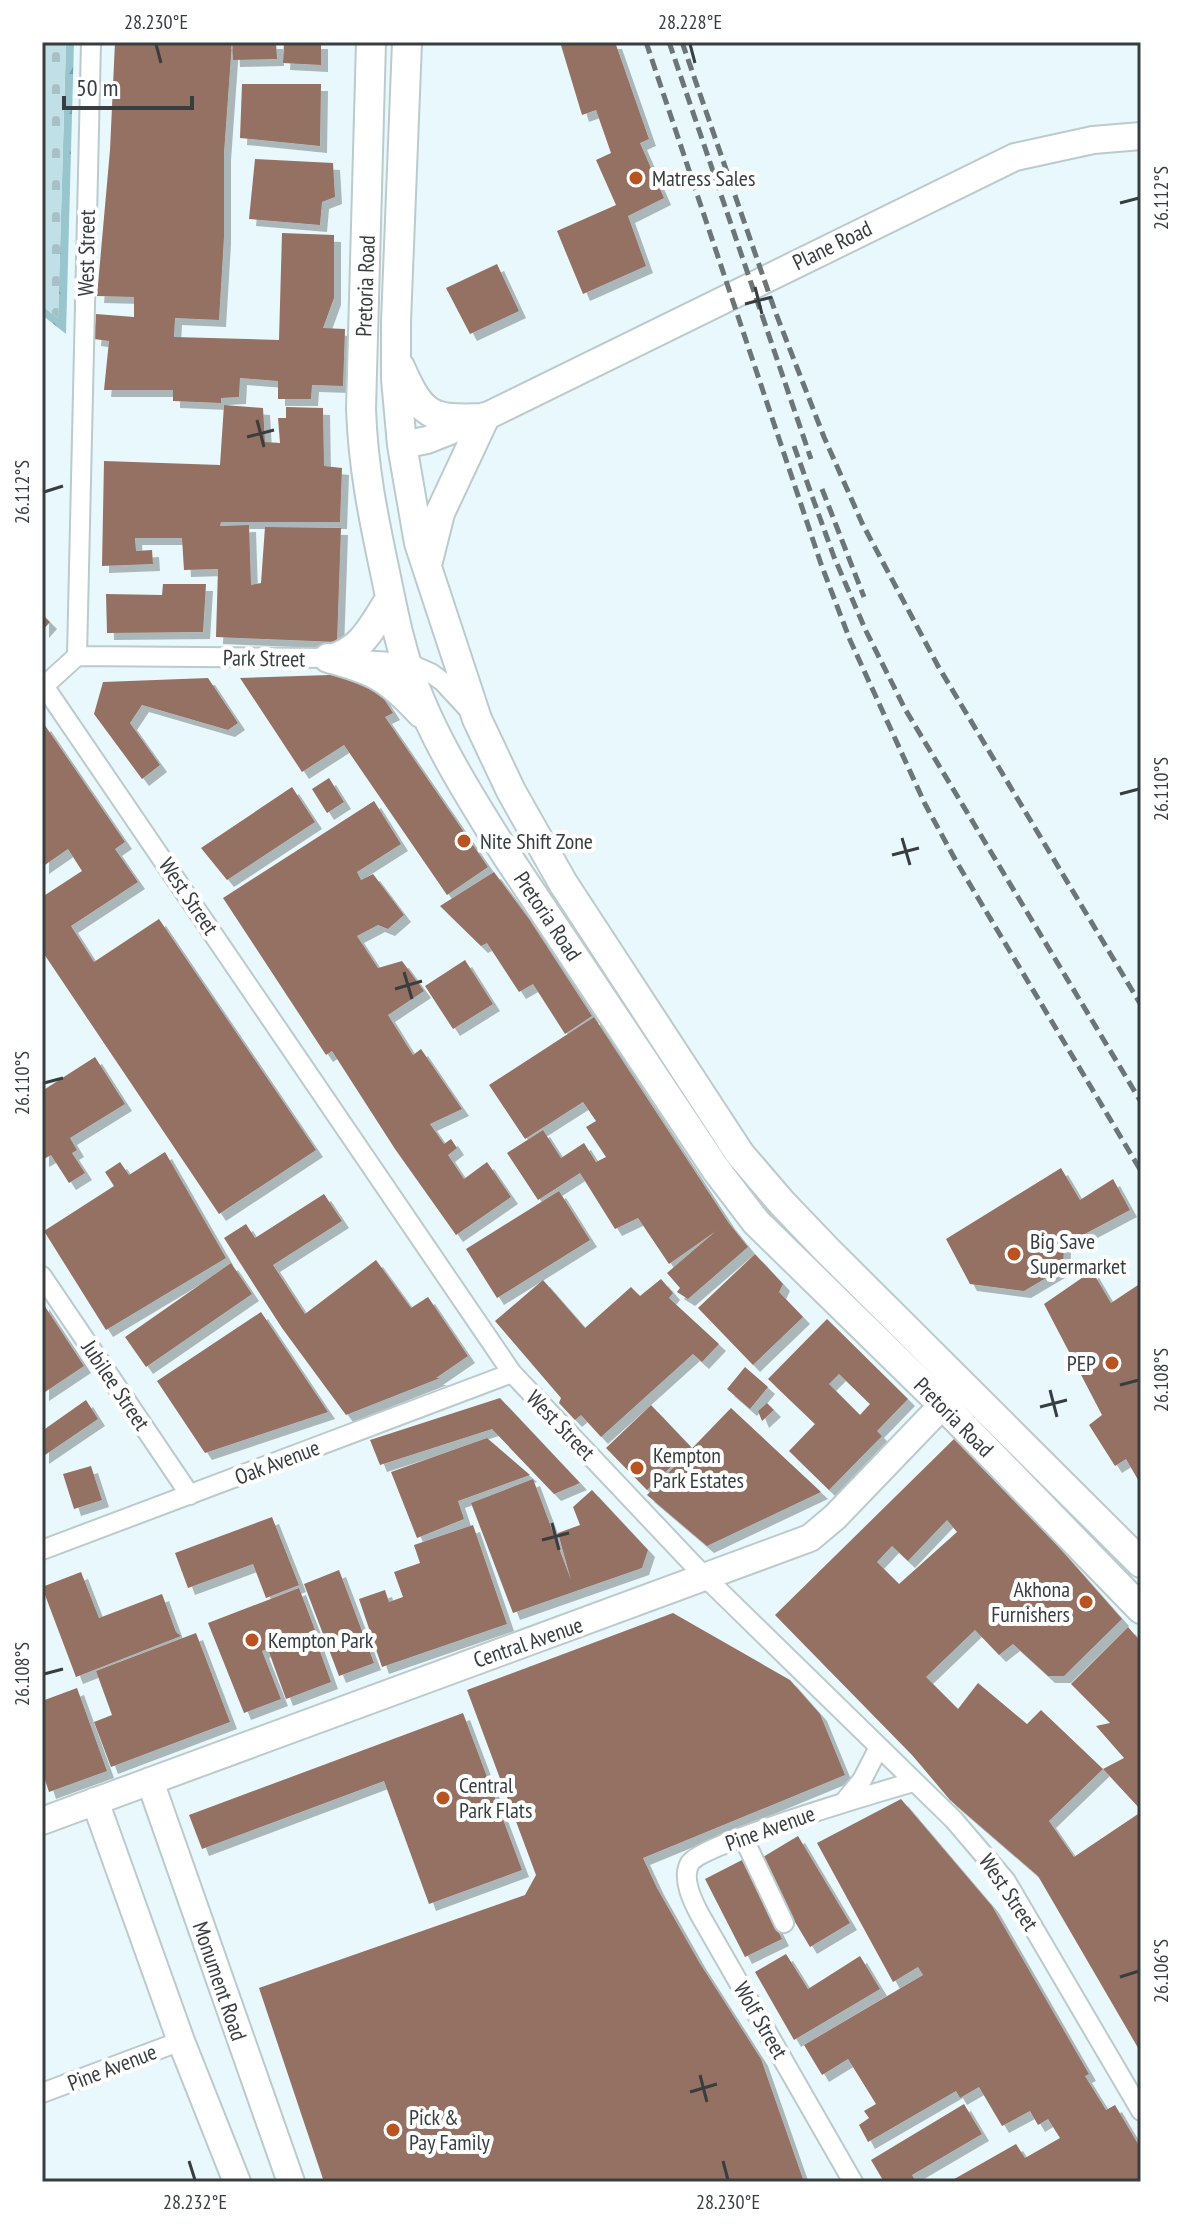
<svg xmlns="http://www.w3.org/2000/svg" width="1183" height="2224" font-family="'PT Sans Narrow',sans-serif">
<style>
.forest{fill:url(#forest-firs)}
.cemetery{fill:url(#cemetery-stones)}
.building{fill:#947163;fill-rule:evenodd;filter:url(#shadow)}
.lines{fill:none;stroke-linecap:round;stroke-linejoin:round}
.street-casing{stroke:#bbcacd;stroke-width:22}
.secondary-casing{stroke:#bbcacd;stroke-width:30}
.primary-casing{stroke:#bbcacd;stroke-width:32}
.street{stroke:#fff;stroke-width:18}
.secondary{stroke:#fff;stroke-width:26}
.primary{stroke:#fff;stroke-width:28}
.rail{stroke:#6c7577;stroke-width:5;stroke-dasharray:12 6;stroke-linecap:butt}
.ticks{fill:none;stroke:#383e3f;stroke-width:3}
.poi-dot{fill:#b85422;stroke:#fff;stroke-width:3}
.labels{text-anchor:middle;dominant-baseline:central;stroke-width:8;stroke-linejoin:round;paint-order:stroke}
.poi-label{font-size:22px;fill:#383e3f;stroke:#fff;text-anchor:start}
.street-label{font-size:22px;fill:#383e3f;stroke:#fff}
.neatline{fill:none;stroke:#383e3f;stroke-width:3}
.ticks-label{font-size:20px;text-anchor:middle;fill:#383e3f}
</style>
<defs>
<pattern id="forest-firs" width="22" height="20" patternUnits="userSpaceOnUse" patternTransform="scale(2)"><rect width="22" height="20" fill="#99c5cf"/><path d="M5 1l3.5 6h-7zM16 11l3.5 6h-7z" fill="#7ea1a9"/></pattern>
<pattern id="cemetery-stones" width="16" height="16" patternUnits="userSpaceOnUse" patternTransform="scale(2)"><rect width="16" height="16" fill="#c1dfe6"/><path d="M2 7V4a2 2 0 0 1 4 0v3zM10 15v-3a2 2 0 0 1 4 0v3z" fill="#a7c0c6"/></pattern>
<filter id="shadow"><feDropShadow dx="7" dy="7" stdDeviation="0" flood-color="#0004"/></filter>
</defs>
<rect width="100%" height="100%" fill="#e9f8fc"/>
<!-- forest -->
<path class="forest" d="M66 42H74L66 334 42 315V306L58 318Z"/>
<!-- cemetery -->
<path class="cemetery" d="M42 42H66L58 318 42 306Z"/>
<!-- building -->
<path class="building" d="M115 42H232L224 153V237L219 320 175 318 174 337 279 340 282 233 334 235V298L323 328 345 329 343 386 312 385 311 399H278V381L240 378 239 397 221 398V403L173 401V390H104L109 341 94 339 96 314 134 317V297L97 296 110 150Z
M232 42H276L277 59 233 60Z
M284 42H321V65L283 63Z
M560 42H615L649 139 640 143 664 198 628 216 646 266 583 294 557 231 616 205 596 160 611 153 596 110 582 115Z
M242 84H321L320 146 240 138Z
M255 159 333 163 335 197 322 202 320 225 249 219Z
M497 264 519 311 470 334 446 288Z
M224 405 263 408 265 442 280 443 278 418H286V407L323 408 324 466 342 468 340 522H221L220 526 249 525 251 585 261 583 265 527 341 528 337 642 216 637 218 569 184 570 182 538H135L136 551 152 550 153 564 102 566 104 461 220 465Z
M163 584H206L203 632 107 633 106 594 162 595Z
M42 614 50 622 42 631Z
M360 674 373 682 393 713 385 717 488 867 447 895 344 745 302 772 240 678Z
M208 678 238 723 228 730 142 705 130 723 160 765 142 779 94 714 103 682Z
M44 724 125 842 115 849 138 882 71 926 94 962 159 919 316 1150 219 1214 42 951V897L82 871 68 849 42 867V726Z
M329 778 344 802 327 813 312 789Z
M292 787 315 822 227 880 201 848Z
M374 801 401 844 357 872 361 880 373 874 404 915 388 929 378 925 357 936 378 968 402 961 424 991 388 1015 413 1055 421 1049 462 1109 430 1124 444 1144 451 1139 457 1148 448 1155 464 1179 487 1162 511 1197 456 1235 395 1149 332 1051 326 1055 223 898Z
M494 872 529 919 592 1016 565 1034 533 984 519 992 487 943 481 946 440 906Z
M465 960 493 1004 453 1029 425 986Z
M594 1017 728 1222 748 1247 688 1299 677 1292 680 1288 667 1273 716 1231 669 1264 638 1218 615 1229 580 1173 538 1200 507 1153 543 1130 561 1158 584 1143 596 1162 606 1157 586 1127 596 1121 583 1102 525 1139 489 1085Z
M95 1057 125 1104 70 1138 77 1150 72 1153 85 1173 69 1183 51 1155 42 1160V1091Z
M165 1152 226 1258 106 1330 44 1231 114 1186 105 1172 120 1162 129 1175Z
M1061 1168 1080 1200 1113 1179 1130 1210 1064 1245 1063 1268 1024 1291 970 1284 946 1239Z
M559 1191 590 1240 497 1298 466 1249Z
M324 1194 342 1221 273 1265 305 1314 376 1260 411 1308 428 1297 468 1356 436 1378H440L346 1415 282 1328 224 1238 246 1224 255 1238Z
M755 1254 783 1284 779 1292 803 1317 753 1365 698 1308Z
M231 1263 252 1294 146 1367 125 1337Z
M1092 1271 1111 1303 1141 1283V1485L1126 1459 1115 1466 1089 1425 1102 1415 1044 1304Z
M661 1279 673 1293 669 1298 719 1344 702 1362 693 1354 601 1437 581 1415 575 1420 559 1403 561 1398 495 1321 543 1280 585 1328 631 1287 640 1296Z
M42 1302 84 1366 42 1394Z
M261 1312 328 1412 205 1453 157 1381Z
M827 1319 908 1399 877 1431 882 1436 829 1490 789 1451 815 1424 768 1379ZM839 1374 870 1404 860 1415 829 1384Z
M745 1367 768 1387 750 1409 727 1389Z
M500 1398 580 1483 554 1494 492 1429 380 1465 370 1440Z
M86 1400 98 1419 42 1457V1431Z
M767 1403 774 1410 762 1421 758 1411Z
M651 1405 691 1447 647 1490 606 1448Z
M731 1408 821 1492 707 1546 647 1495Z
M956 1437 1005 1486 1122 1619 1064 1676H1048L1013 1644 999 1655 975 1630 926 1677 958 1709 978 1683 1027 1724 1041 1710 1103 1769 1124 1758 1096 1726 1110 1723 1071 1684 1128 1627 1141 1642V1810L1103 1769 1049 1821 1074 1857 1141 1812V2053L1038 1876 950 1800 912 1755 775 1615ZM947 1520 957 1532 899 1584 877 1562 892 1546 908 1561Z
M487 1438 530 1475 458 1501 464 1519 417 1538 391 1472Z
M91 1466 102 1500 74 1509 63 1474Z
M533 1479 571 1580 558 1533 580 1525 573 1507 592 1490 648 1550 642 1568 513 1613 471 1503Z
M272 1517 299 1585 266 1598 253 1564 188 1588 175 1553Z
M473 1525 507 1624 382 1667 359 1599 385 1590 389 1602 403 1597 394 1572 420 1563 414 1545Z
M339 1570 374 1663 339 1676 304 1584Z
M81 1572 99 1618 162 1594 176 1632 181 1636 76 1677 42 1587Z
M299 1588 315 1630 262 1651 281 1699 244 1713 208 1623Z
M673 1613 790 1680 820 1714 845 1775 643 1858 657 1888 699 1962 761 2059 804 2182H324L259 1988 525 1895 536 1875 467 1690Z
M196 1633 230 1722 111 1767 94 1722 112 1715 96 1671Z
M314 1635 331 1682 286 1699 269 1652Z
M77 1688 107 1771 49 1792 42 1771V1701Z
M463 1713 522 1870 429 1904 384 1781 202 1849 189 1815Z
M901 1799 992 1906 1089 2074 1085 2076 1106 2110 1115 2105 1141 2149V2182H949L1016 2144 1025 2158 1060 2138 1048 2119 1038 2125 1030 2111 1002 2126 979 2087 960 2098 956 2091 868 2142 859 2125 869 2118 864 2111 876 2104 848 2059 822 2075 804 2045 923 1975 918 1967 893 1982 817 1843Z
M798 1836 850 1923 810 1947 758 1860Z
M742 1860 782 1939 745 1957 705 1879Z
M786 1954 808 1989 860 1956 880 1989 794 2040 755 1972Z
M964 2104 982 2134 912 2175 916 2182H884L871 2160Z"/>
<g class="lines">
<!-- street casing -->
<g class="street-casing">
<path id="street" d="M77 656 91 42
M42 683 512 1373 705 1577 954 1820 1006 1881 1141 2111
M42 688 77 656 328 658 408 663 431 673 443 682 469 710
M42 1276 190 1495
M42 1550 512 1373
M844 1802 862 1780 879 1747
M743 1837 784 1923
M42 2093 181 2041
M853 2182 700 1915C693 1902 681 1878 690 1863 701 1844 882 1791 913 1782"/>
</g>
<!-- secondary casing -->
<g class="secondary-casing">
<path id="secondary" d="M402 445 427 440 483 418 1015 157 1093 140 1141 136
M150 1781 291 2182
M95 1801 181 2041 237 2182
M42 1821 810 1538 835 1517 957 1390"/>
</g>
<!-- primary casing -->
<g class="primary-casing">
<path id="primary" d="M371 42 361 409C363 466 373 516 385 572 393 611 401 653 416 690 438 747 475 805 507 856L717 1171 756 1222 943 1405 1141 1609
M407 42 396 322V379L402 445 419 543 477 719 511 791 563 883 740 1154 782 1203 827 1250 1141 1563
M400 367C422 417 431 420 483 418
M427 565 440 513 485 417
M328 658C374 670 389 678 421 713
M331 659C363 650 373 625 390 599"/>
</g>
<!-- street -->
<use href="#street" class="street"/>
<!-- secondary -->
<use href="#secondary" class="secondary"/>
<!-- primary -->
<use href="#primary" class="primary"/>
<!-- rail -->
<path class="rail" d="M646 42 821 564 850 640 925 804 956 861 1141 1171
M669 42 811 459
M682 42 775 311 824 437 862 523 938 666 1141 1005
M794 446 834 557 866 631 905 709 1141 1102
M822 489 864 597"/>
</g>
<!-- ticks -->
<path class="ticks" d="M156 44 161 63M690 44 695 63M1120 203 1139 198M755 287 762 314M745 304 772 297M257 420 264 447M247 437 274 430M44 492 63 486M1120 794 1139 789M902 838 910 865M892 855 919 848M404 972 412 999M395 989 422 981M44 1083 63 1078M1120 1385 1139 1380M1050 1390 1057 1417M1040 1407 1067 1400M552 1523 559 1550M542 1540 569 1533M44 1674 63 1669M1120 1977 1139 1971M700 2075 707 2102M690 2092 717 2084M189 2161 195 2180M723 2161 728 2180"/>
<!-- markers -->
<g class="poi-dot">
<circle cx="636" cy="178" r="8"/>
<circle cx="464" cy="841" r="8"/>
<circle cx="1014" cy="1254" r="8"/>
<circle cx="1112" cy="1363" r="8"/>
<circle cx="637" cy="1468" r="8"/>
<circle cx="1086" cy="1602" r="8"/>
<circle cx="252" cy="1640" r="8"/>
<circle cx="443" cy="1798" r="8"/>
<circle cx="393" cy="2130" r="8"/>
</g>
<g class="labels">
<!-- poi labels -->
<g class="poi-label">
<text x="652" y="178">Matress Sales</text>
<text x="480" y="841">Nite Shift Zone</text>
<text x="1030" y="1241">Big Save<tspan x="1030" dy="25">Supermarket</tspan></text>
<text x="1096" y="1363" text-anchor="end">PEP</text>
<text x="653" y="1455">Kempton<tspan x="653" dy="25">Park Estates</tspan></text>
<text x="1070" y="1589" text-anchor="end">Akhona<tspan x="1070" dy="25">Furnishers</tspan></text>
<text x="268" y="1640">Kempton Park</text>
<text x="459" y="1785">Central<tspan x="459" dy="25">Park Flats</tspan></text>
<text x="409" y="2117">Pick &amp;<tspan x="409" dy="25">Pay Family</tspan></text>
</g>
<!-- street labels -->
<g class="street-label">
<text transform="translate(832 245) rotate(-26)">Plane Road</text>
<text transform="translate(86 253) rotate(-89)">West Street</text>
<text transform="translate(365 286) rotate(-88)">Pretoria Road</text>
<text transform="translate(264 658) rotate(1)">Park Street</text>
<text transform="translate(189 896) rotate(56)">West Street</text>
<text transform="translate(548 916) rotate(56)">Pretoria Road</text>
<text transform="translate(116 1385) rotate(56)">Jubilee Street</text>
<text transform="translate(954 1417) rotate(45)">Pretoria Road</text>
<text transform="translate(561 1425) rotate(46)">West Street</text>
<text transform="translate(277 1462) rotate(-21)">Oak Avenue</text>
<text transform="translate(528 1642) rotate(-19)">Central Avenue</text>
<text transform="translate(770 1828) rotate(-20)">Pine Avenue</text>
<text transform="translate(1009 1892) rotate(56)">West Street</text>
<text transform="translate(220 1981) rotate(71)">Monument Road</text>
<text transform="translate(761 2020) rotate(60)">Wolf Street</text>
<text transform="translate(112 2067) rotate(-21)">Pine Avenue</text>
</g>
</g>
<!-- border -->
<rect width="1183" height="2224" fill="none" stroke="#ffffff" stroke-width="88"/>
<!-- scale -->
<path d="M64 96v12h128v-12" fill="none" stroke="#383e3f" stroke-width="4"/>
<text x="76" y="96" font-size="24" fill="#383e3f" stroke="#ffffff" stroke-width="6" paint-order="stroke">50 m</text>
<rect x="44" y="44" width="1095" height="2136" class="neatline"/>
<g class="ticks-label">
<text x="156" y="29">28.230°E</text>
<text x="690" y="29">28.228°E</text>
<text transform="translate(1161 198) rotate(-90)" y="7">26.112°S</text>
<text transform="translate(22 492) rotate(-90)" y="7">26.112°S</text>
<text transform="translate(1161 789) rotate(-90)" y="7">26.110°S</text>
<text transform="translate(22 1083) rotate(-90)" y="7">26.110°S</text>
<text transform="translate(1161 1380) rotate(-90)" y="7">26.108°S</text>
<text transform="translate(22 1674) rotate(-90)" y="7">26.108°S</text>
<text transform="translate(1161 1971) rotate(-90)" y="7">26.106°S</text>
<text x="195" y="2209">28.232°E</text>
<text x="728" y="2209">28.230°E</text>
</g>
</svg>
